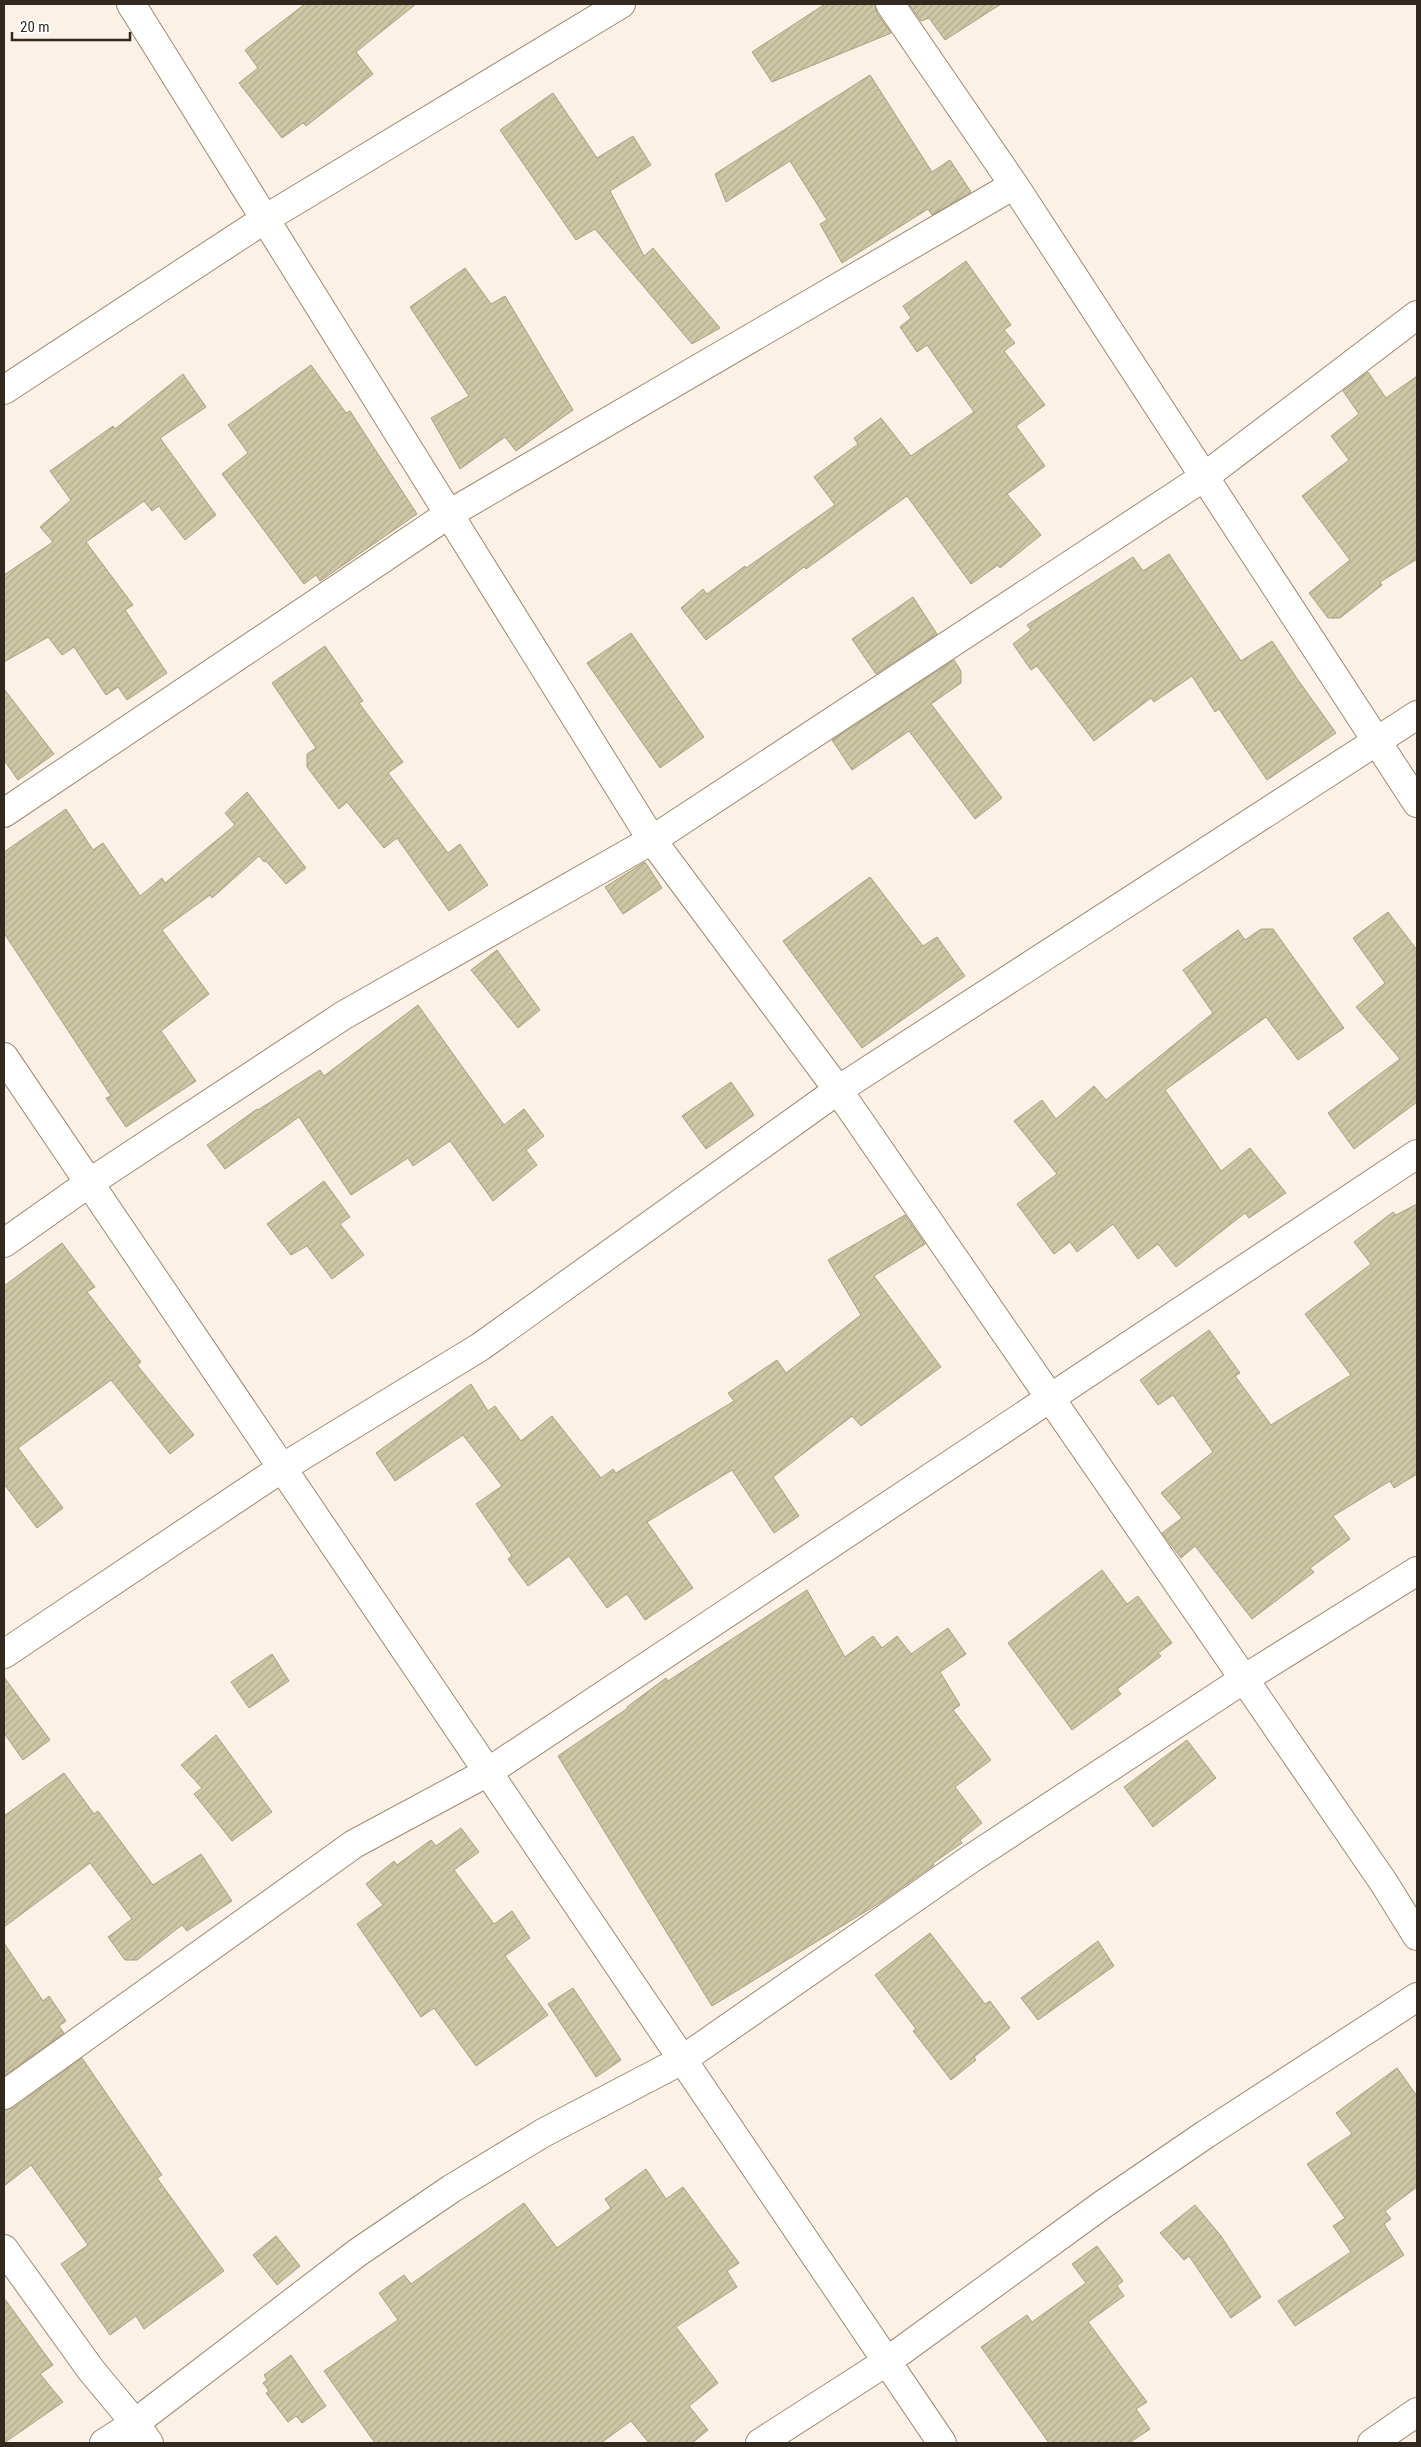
<svg xmlns="http://www.w3.org/2000/svg" width="1421" height="2447" font-family="'Roboto Condensed',sans-serif">
<style>
.building{fill:url(#building-hatch);stroke:#a8a181}
.lines{fill:none;stroke-linecap:round;stroke-linejoin:round}
.minor-casing{stroke:#a08970;stroke-width:30}
.minor{stroke:#fff;stroke-width:28}
</style>
<defs>
<pattern id="building-hatch" width="6" height="6" patternUnits="userSpaceOnUse" patternTransform="scale(1.25)"><rect width="6" height="6" fill="#cec7a5"/><path d="M-1 1l2-2M0 6l6-6M5 7l2-2" fill="none" stroke="#b1ab8e"/></pattern>
</defs>
<rect width="100%" height="100%" fill="#fbf1e6"/>
<!-- building -->
<path class="building" d="M305 4H416L356 52 373 74 306 126 303 123 282 138 239 83 258 68 245 50Z
M825 4H875L877 13 891 33 772 82 752 52Z
M909 4H1001L945 40 929 18 921 21Z
M870 75 932 172 950 160 971 192 932 215 928 209 842 263 820 224 827 220 790 161 726 202 715 174Z
M553 93 597 158 633 136 651 165 610 191 644 256 653 248 720 328 692 344 595 229 576 240 500 130Z
M966 261 1011 325 1004 330 1015 343 1004 351 1045 405 1016 426 1045 466 1007 494 1041 535 1000 568 998 565 971 584 907 496 806 569 804 567 706 640 681 608 703 589 707 594 745 566 746 568 835 505 814 477 858 444 854 438 881 418 911 456 974 412 927 345 917 352 900 327 911 318 903 306Z
M465 268 491 304 505 296 573 410 516 451 505 437 460 469 431 418 469 396 410 307Z
M311 365 346 413 350 411 417 514 320 581 316 575 304 584 222 474 248 453 228 425Z
M1368 372 1386 398 1417 376V559L1380 582 1382 585 1340 618H1328L1309 593 1350 560 1302 496 1349 460 1331 436 1359 414 1343 391Z
M183 374 206 407 160 438 216 515 185 540 159 506 152 511 144 501 86 542 133 605 125 610 167 673 127 700 118 687 106 695 74 647 62 655 48 637 4 662V575L53 542 40 527 71 500 50 471 113 426 115 429Z
M1169 554 1241 661 1272 641 1298 680 1336 733 1267 780 1219 709 1215 712 1192 676 1154 702 1151 698 1094 741 1037 666 1031 670 1013 644 1031 630 1027 625 1133 557 1143 571Z
M913 597 937 634 876 674 852 639Z
M631 633 704 737 660 768 587 663Z
M325 646 363 701 359 703 403 762 388 773 448 853 460 844 488 885 449 911 397 838 384 848 347 802 339 809 307 767V754L316 748 272 683Z
M954 660 961 671V683L931 704 1002 798 975 819 909 731 852 770 832 740Z
M4 689 54 754 18 780 4 760Z
M247 792 306 868 286 884 266 861 264 862 259 856 212 898 210 895 162 930 209 994 161 1031 196 1081 126 1127 106 1098 111 1096 4 933V852L66 809 93 850 103 843 140 896 162 878 165 883 235 825 225 813Z
M645 862 662 888 623 914 605 887Z
M870 877 923 946 937 937 965 976 862 1048 783 941Z
M1388 912 1417 950V1102L1354 1149 1328 1113 1400 1059 1356 1007 1385 983 1353 938Z
M1261 929H1273L1344 1028 1298 1060 1266 1017 1165 1090 1221 1171 1250 1148 1286 1193 1249 1218 1245 1213 1176 1267 1158 1244 1138 1259 1113 1224 1077 1252 1070 1242 1054 1254 1017 1204 1057 1174 1014 1121 1042 1100 1056 1119 1094 1086 1106 1100 1213 1013 1183 970 1238 930 1245 940Z
M497 950 540 1010 518 1028 471 970Z
M418 1005 504 1125 524 1109 544 1136 526 1150 537 1165 493 1201 450 1141 413 1166 408 1158 351 1195 299 1117 225 1169 207 1145 257 1109 258 1110 320 1070 324 1076Z
M731 1082 754 1115 706 1149 682 1116Z
M324 1181 350 1217 340 1224 364 1255 332 1279 307 1246 291 1255 267 1224Z
M1417 1204V1474L1394 1488 1390 1481 1333 1516 1350 1539 1310 1568 1314 1572 1252 1619 1195 1546 1181 1558 1162 1533 1182 1518 1161 1493 1213 1452 1173 1395 1158 1405 1140 1380 1209 1330 1240 1373 1235 1376 1271 1425 1351 1375 1305 1314 1371 1264 1354 1242 1393 1212 1396 1215Z
M905 1215 925 1244 874 1276 941 1367 861 1426 852 1416 773 1477 799 1516 774 1533 732 1470 647 1522 693 1588 645 1620 627 1594 607 1608 569 1556 528 1586 508 1559 512 1556 476 1504 502 1486 463 1435 395 1481 376 1453 471 1384 488 1411 495 1406 521 1441 552 1416 601 1478 613 1469 616 1473 734 1401 728 1393 777 1360 786 1373 861 1315 828 1260Z
M62 1243 95 1287 87 1292 141 1362 137 1365 194 1435 170 1454 111 1380 18 1448 63 1508 37 1528 4 1484V1286Z
M1102 1570 1127 1604 1138 1596 1172 1643 1158 1653 1161 1656 1117 1689 1121 1694 1072 1730 1008 1643Z
M807 1590 845 1657 873 1636 882 1648 897 1636 911 1654 948 1628 966 1654 940 1672 960 1705 953 1710 991 1760 955 1787 982 1823 960 1840 962 1843 933 1863 934 1865 881 1902 712 2006 558 1756 628 1708 627 1707 666 1678 668 1681Z
M272 1654 289 1681 249 1708 231 1682Z
M4 1677 50 1740 23 1760 4 1733Z
M216 1735 272 1812 232 1841 194 1794 202 1788 181 1765Z
M1187 1740 1216 1778 1153 1827 1124 1787Z
M64 1773 94 1814 98 1811 153 1885 201 1854 232 1901 187 1931 182 1925 137 1960H125L108 1937 132 1919 90 1863 4 1927V1816Z
M461 1828 479 1852 454 1870 494 1924 512 1911 530 1938 505 1956 548 2015 476 2066 434 2008 421 2017 357 1924 383 1905 366 1884 394 1861 397 1865 431 1840 436 1846Z
M930 1933 985 2004 990 2001 1010 2028 974 2057 976 2060 951 2080 913 2031 916 2029 875 1975Z
M1098 1941 1114 1966 1038 2020 1021 1998Z
M4 1943 43 2001 49 1996 66 2021 59 2026 64 2033 4 2076Z
M573 1988 621 2060 596 2077 548 2004Z
M82 2058 162 2175 157 2178 224 2271 144 2329 136 2316 110 2335 61 2264 88 2245 31 2165 4 2186V2110L13 2108Z
M1397 2068 1417 2096V2187L1385 2211 1391 2219 1384 2224 1404 2255 1295 2326 1278 2301 1351 2252 1333 2226 1345 2218 1307 2164 1352 2134 1336 2113Z
M646 2169 666 2199 683 2187 739 2263 727 2271 737 2287 676 2327 718 2383 689 2406 708 2430 692 2443H649L631 2421 601 2443H375L324 2371 398 2320 379 2293 404 2275 411 2284 524 2203 557 2248 611 2208 605 2199Z
M1195 2205 1221 2236 1261 2297 1231 2318 1189 2256 1184 2260 1160 2233Z
M276 2236 300 2266 277 2285 253 2255Z
M1097 2246 1123 2281 1117 2286 1124 2296 1088 2322 1147 2402 1136 2409 1150 2429 1129 2443H1049L981 2347 1027 2315 1032 2322 1086 2283 1072 2264Z
M4 2298 53 2365 40 2374 63 2402 4 2443Z
M291 2355 326 2406 302 2423 296 2416 288 2422 266 2393 269 2391 263 2383 267 2380 264 2375Z"/>
<g class="lines">
<!-- minor casing -->
<g class="minor-casing">
<path id="minor" d="M131 4 652 840 838 1090 1244 1679 1384 1883 1417 1936
M890 4 1014 185 1417 803
M4 390 265 219 621 4
M4 813 449 514 1014 185
M4 1057 942 2443
M4 1243 89 1183 344 1015 652 840 1204 477 1417 315
M4 1654 282 1468 480 1347 838 1090 1417 715
M4 2095 354 1844 488 1772 1417 1154
M4 2249 91 2370 135 2423 149 2443
M104 2443 135 2423 357 2253 451 2189 543 2133 682 2060 969 1860 1244 1679 1417 1571
M760 2443 886 2362 1102 2205 1206 2134 1417 1997
M1372 2443 1417 2412"/>
</g>
<!-- minor -->
<use href="#minor" class="minor"/>
</g>
<!-- border -->
<rect width="1421" height="2447" fill="none" stroke="#332a1f" stroke-width="10"/>
<!-- scale -->
<path d="M12 32v8h118v-8" fill="none" stroke="#332a1f" stroke-width="2.5"/>
<text x="20" y="32" font-size="15" fill="#332a1f" stroke="#ffffff" stroke-width="4" paint-order="stroke">20 m</text>
</svg>
